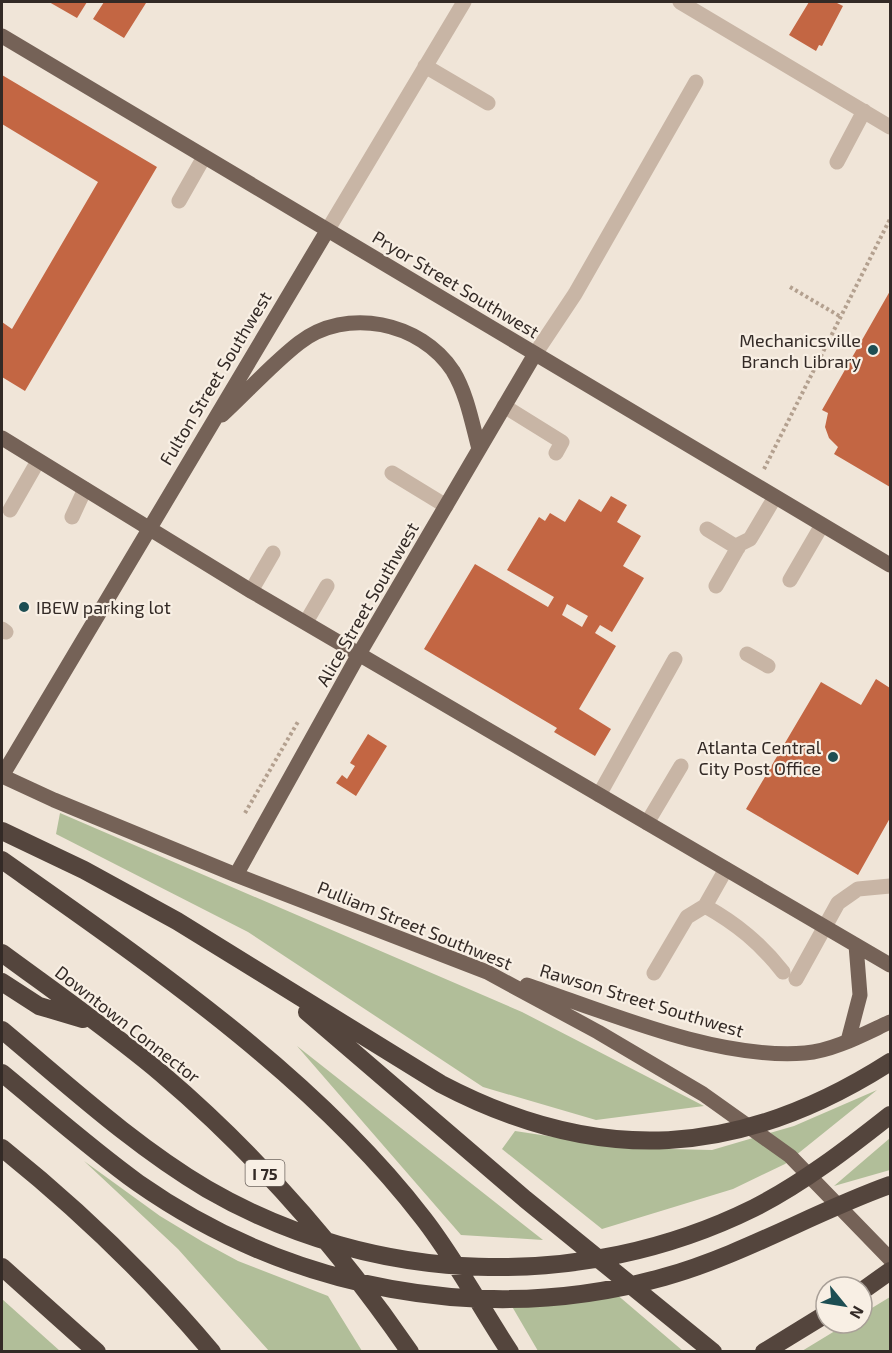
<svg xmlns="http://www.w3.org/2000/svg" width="892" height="1353" font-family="'Exo 2',sans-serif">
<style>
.green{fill:#b1be99}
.building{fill:#c36643;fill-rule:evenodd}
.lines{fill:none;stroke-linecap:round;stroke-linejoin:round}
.path{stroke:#b3a08f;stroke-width:4;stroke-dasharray:3 3;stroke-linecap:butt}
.minor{stroke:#c8b5a5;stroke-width:15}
.major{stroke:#756257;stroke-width:15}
.highway{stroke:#54453d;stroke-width:18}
.poi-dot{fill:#1d4e53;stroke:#f8efe4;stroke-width:2}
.labels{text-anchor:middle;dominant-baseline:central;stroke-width:4.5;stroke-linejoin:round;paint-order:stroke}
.shield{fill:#f8efe4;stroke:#6e655f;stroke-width:1.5}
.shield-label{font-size:16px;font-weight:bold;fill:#332a26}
.street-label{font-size:18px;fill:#332a26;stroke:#f8efe4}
.poi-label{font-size:18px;fill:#332a26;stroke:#f8efe4;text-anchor:end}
</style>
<rect width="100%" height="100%" fill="#f0e5d8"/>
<!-- green -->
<path class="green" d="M60 813 522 1012 704 1106 596 1120 483 1087 248 932 56 834Z
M297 1046 543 1240 461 1235Z
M877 1090 785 1164 733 1189 602 1229 502 1149 515 1131 627 1148 712 1150 794 1126Z
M890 1138V1170L834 1186Z
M84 1161 160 1216 203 1242 238 1261 328 1296 362 1351H269L178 1249Z
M615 1293 683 1351H538L510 1303Z
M890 1297V1351H802L848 1323H862V1314Z
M2 1299 60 1351H2Z"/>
<!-- building -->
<path class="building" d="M49 2H87L77 18Z
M104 2H144L146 3 124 38 93 19Z
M809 2H835L843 6 822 46 819 45 816 51 789 35Z
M2 75 157 167 25 391 2 377V322L12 329 98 182 2 124Z
M890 291V487L834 454 838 447 829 438 825 427 828 413 822 410Z
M611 496 627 505 617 522 641 536 623 566 644 578 612 632 600 625 595 633 616 646 579 709 611 729 595 756 554 732 557 728 424 649 475 564 548 607 554 597 507 570 539 517 545 521 550 513 565 522 579 499 601 512ZM567 604 588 616 582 627 562 615Z
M876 679 890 688V818L858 875 746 809 821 682 861 705Z
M368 734 387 746 356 796 336 783 342 775 347 779 355 766 350 763Z"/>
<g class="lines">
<!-- path -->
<path class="path" d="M790 287 841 317
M764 469 890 219
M245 813 299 720"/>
<!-- minor -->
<path class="minor" d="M680 2 890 127
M425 66 488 103
M837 162 864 111
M179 201 204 157
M327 231 464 2
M535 354 575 294 696 82
M504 406 562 442 556 453
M392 473 446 506
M10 510 38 461
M72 517 85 489
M707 529 738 548
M790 580 822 525
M716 586 740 544 750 539 775 497
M251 591 273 553
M306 622 327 586
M2 629 6 632
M747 654 768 666
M599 795 675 659
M647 823 681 766
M705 906C737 924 760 943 783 972
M654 973 687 917 705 906 726 869
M796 979 838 903 858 889 890 886"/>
<!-- major -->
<path class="major" d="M2 36 890 565
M222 415C247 392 272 364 299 343 346 306 421 322 453 371 467 394 472 423 479 449
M2 438 251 591 890 965
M2 776 54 800 236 875 487 972 598 1032 703 1094 790 1156 890 1259
M2 776 327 231
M236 875 359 654 535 354
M527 985C609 1013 718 1060 805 1053 833 1051 864 1034 890 1022
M848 1041 860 995 856 945"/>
<!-- highway -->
<path class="highway" d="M2 831 84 870 177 921 441 1084C599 1167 740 1158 890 1062
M2 860C148 963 314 1076 423 1218 455 1259 481 1308 510 1352
M2 953C55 992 111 1031 162 1074 256 1154 339 1249 410 1352
M2 982 39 1006 83 1019
M307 1012 525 1199 713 1352
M2 1030C68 1085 133 1145 207 1189 374 1286 582 1293 754 1208 803 1183 847 1149 890 1115
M2 1073C47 1110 91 1149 138 1183 291 1290 484 1327 664 1277 743 1255 814 1212 890 1185
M2 1148C78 1209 149 1277 212 1352
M2 1267 97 1352
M862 1291 890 1271
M764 1352 826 1314"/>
</g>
<!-- markers -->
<g class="poi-dot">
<circle cx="873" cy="350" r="6"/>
<circle cx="24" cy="607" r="6"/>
<circle cx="833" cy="757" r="6"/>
</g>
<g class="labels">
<!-- shield labels -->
<rect class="shield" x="245.5" y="1160" width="39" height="26" rx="4.5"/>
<g class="shield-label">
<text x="265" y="1173">I 75</text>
</g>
<!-- street labels -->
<g class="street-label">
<text transform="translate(456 284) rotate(31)">Pryor Street Southwest</text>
<text transform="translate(215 378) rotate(-59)">Fulton Street Southwest</text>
<text transform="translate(367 604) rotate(-60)">Alice Street Southwest</text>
<text transform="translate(415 925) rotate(22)">Pulliam Street Southwest</text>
<text transform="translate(642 1000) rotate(17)">Rawson Street Southwest</text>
<text transform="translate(128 1024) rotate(38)">Downtown Connector</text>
</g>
<!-- poi labels -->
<g class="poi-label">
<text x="861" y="340">Mechanicsville<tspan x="861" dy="21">Branch Library</tspan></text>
<text x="36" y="607" text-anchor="start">IBEW parking lot</text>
<text x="821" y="747">Atlanta Central<tspan x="821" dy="21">City Post Office</tspan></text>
</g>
</g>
<!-- border -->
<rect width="892" height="1353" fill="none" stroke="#332a26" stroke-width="6"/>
<!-- north arrow -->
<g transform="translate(844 1305) rotate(120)"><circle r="28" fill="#f8efe4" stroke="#a9a098" stroke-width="1.5"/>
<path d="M0-4.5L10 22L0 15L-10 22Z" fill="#1d4e53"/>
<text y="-9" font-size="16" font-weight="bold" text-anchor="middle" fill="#332a26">N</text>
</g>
</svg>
